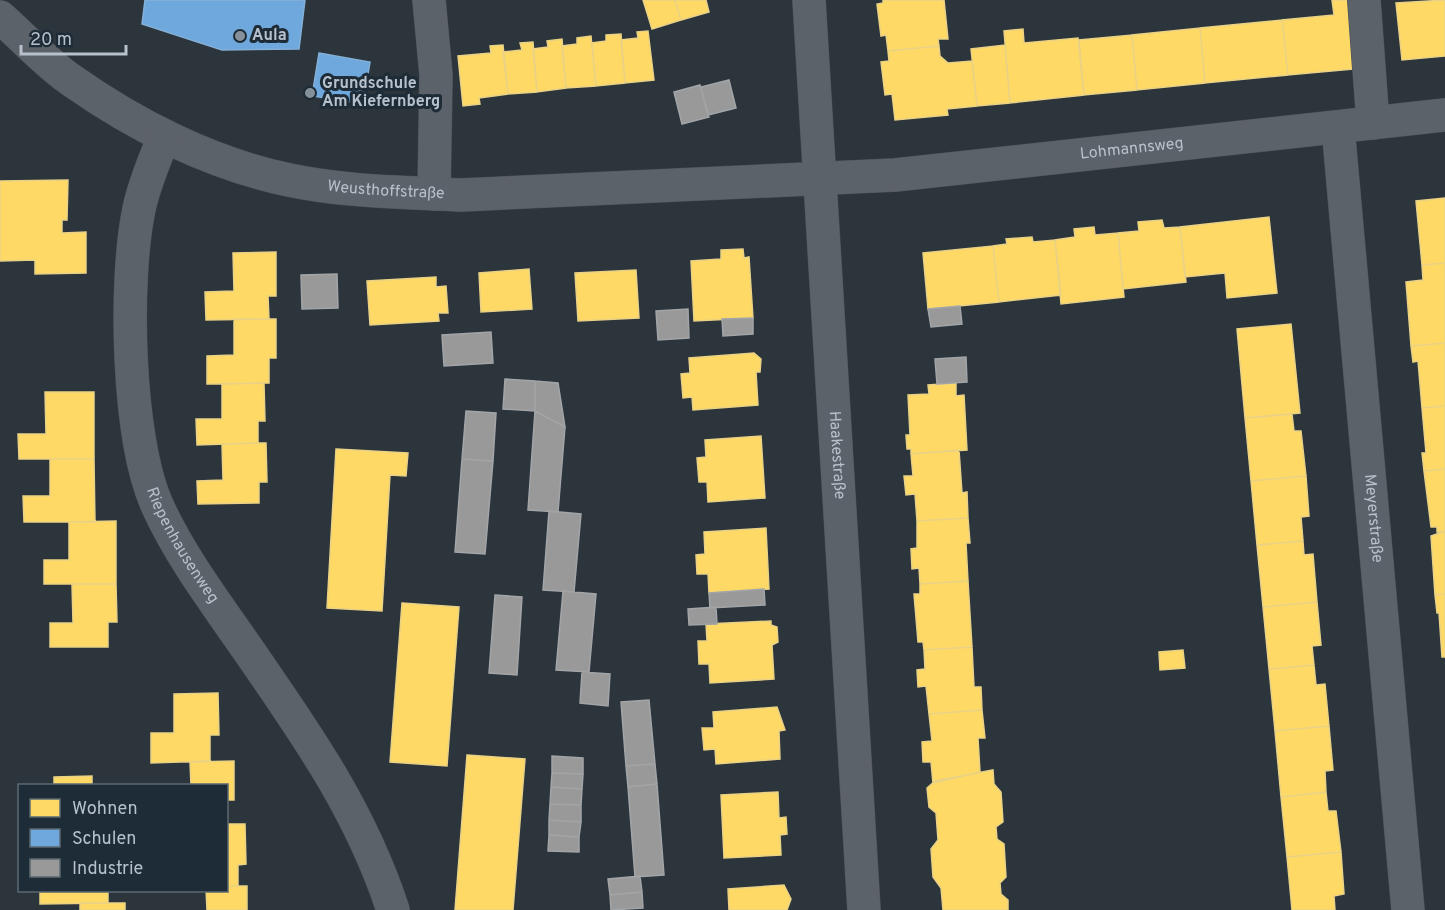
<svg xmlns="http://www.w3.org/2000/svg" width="1445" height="910" font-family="Overpass,sans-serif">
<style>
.homes{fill:#ffd966;stroke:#e9d285;stroke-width:1.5}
.schools{fill:#6fa8dc;stroke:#84b0d7;stroke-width:1.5}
.industry{fill:#999;stroke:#a2a5a8;stroke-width:1.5}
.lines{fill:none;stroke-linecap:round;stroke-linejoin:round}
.minor-casing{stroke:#4a5056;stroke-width:34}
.minor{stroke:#5c6269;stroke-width:33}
.poi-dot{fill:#86909a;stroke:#1e2c37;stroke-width:2}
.labels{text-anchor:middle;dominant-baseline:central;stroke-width:6;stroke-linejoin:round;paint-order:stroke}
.poi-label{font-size:16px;font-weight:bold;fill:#b6c1cc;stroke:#1e2c37;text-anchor:start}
.street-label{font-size:16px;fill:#b6c1cc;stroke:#1e2c37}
</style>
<rect width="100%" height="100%" fill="#2c343c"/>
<!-- homes -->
<path class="homes" d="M643 0H675L681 20 652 29Z
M675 0H706L709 12 681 20Z
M883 0H944L948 39H938L939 46 888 51 886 35 881 36 877 4 883 3Z
M1332 0H1357L1364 68 1288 75 1282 20 1334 15Z
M1445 0V56L1402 60 1396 3Z
M1282 20 1288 75 1205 83 1200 28Z
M1200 28 1205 83 1137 90 1132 35Z
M1023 29 1024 43 1078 38 1084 95 1010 103 1004 31Z
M648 31 654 80 625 83 621 40 638 38 637 32Z
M621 34 625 83 596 86 592 43 606 41V35Z
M1132 35 1137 90 1084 95 1079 40Z
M591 36 596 86 566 88 562 46 577 44V38Z
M562 39 566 88 537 92 533 49 548 47 547 41Z
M533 42 537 92 508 94 503 52 522 50 520 43Z
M503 45 508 94 479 98 480 104 463 106 458 56 491 53 490 46Z
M1005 45 1010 103 977 106 971 49Z
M939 46 940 56 948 63 972 61 977 106 947 109 948 115 895 120 892 94 885 95 881 62 889 61 888 51Z
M68 180 67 220H62V233L86 232V273L35 274V260L0 261V181Z
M1445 198V263L1422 265 1416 201Z
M1269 217 1277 293 1227 298 1225 273 1185 277 1180 227Z
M1162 220 1164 228 1180 227 1186 282 1123 289 1118 233 1139 231 1138 222Z
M1094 227 1095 235 1118 233 1124 297 1061 304 1055 240 1075 237 1074 229Z
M1032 237 1033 242 1055 240 1061 295 999 302 993 246 1007 244 1006 239Z
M993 246 999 302 928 309 923 253Z
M743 249 744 258 749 257 753 318 694 321 691 261 721 259V250Z
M276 252V296H268L269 319 206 320 205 292 234 291 233 253Z
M1445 263V343L1411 346 1406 282 1423 280 1422 265Z
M529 269 532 309 481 312 479 273Z
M636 270 639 318 578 321 575 273Z
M436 277V287L446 286 448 313H438L439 321 370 325 367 281Z
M234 319H276V358H269V383L207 384V356L234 355Z
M1291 324 1300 413 1245 418 1237 329Z
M1445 343V406L1422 408 1418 361 1413 362 1411 346Z
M754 353 761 359 760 372H756L758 405 693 410 692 397 683 398 681 374 690 373 689 358Z
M264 383 265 421H258V443L197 445 196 419H222V384Z
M956 383V396L964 395 967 450 911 454V449H907L906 435H910L908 395 929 394 928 385Z
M45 392H94V459H19L18 434H46Z
M1445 406V469L1424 471 1422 453H1426L1422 408Z
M1292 414 1294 431H1301L1306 476 1251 481 1245 418Z
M761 436 765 498 708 502 707 482H699L697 458 706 457 705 440Z
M258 443H266L267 482H259V503L198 504 197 481 223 480 222 444Z
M336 449 408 453 406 476 390 475 382 611 327 608Z
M959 450 962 493 967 492 968 518 917 521 915 494 906 495 904 476H913L911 454Z
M50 459H94L95 522H24L23 496H50Z
M1445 469V531L1437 532V527H1431L1424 471Z
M1306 476 1309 516 1301 517 1303 541 1257 545 1251 481Z
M968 518 970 543H966L968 581 920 584 919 568 912 569 911 549 917 548V521Z
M116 521V584H44V560H69V522Z
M766 528 769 589 709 593 708 574H697L696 555 705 554 704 532Z
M1445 531V594L1435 595 1431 536Z
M1303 541 1304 555 1313 554 1317 602 1263 607 1257 545Z
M968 581 972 647 924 650 923 642H918L914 594H920V584Z
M72 584H116L117 622H108V647H50V623H73Z
M1445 594V657H1442L1439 613H1437L1435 595Z
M1317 602 1321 645 1312 646 1314 665 1269 669 1263 607Z
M402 603 459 607 447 766 390 762Z
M771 621V625L777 627 778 642 772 645 774 679 710 683 709 664H699L698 641H707L706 624Z
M972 647 974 687H981L982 710 929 714 926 686 918 687 917 670 925 669 924 650Z
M1183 650 1185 668 1160 670 1159 652Z
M1314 665 1316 685 1325 684 1329 726 1275 731 1269 669Z
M218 693 219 735H210V761L151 763V733H174V694Z
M777 707 785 730 779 731 780 759 716 764 715 749 704 750 702 728H714L713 712Z
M982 710 985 738H978L980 772 933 783 931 762H923L922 742 932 741 929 714Z
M1329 726 1333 770 1325 771 1326 792 1281 797 1275 731Z
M467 755 525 759 513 910H455Z
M234 761V800H226V786H191L190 762Z
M993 770 994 784 1001 792 1003 822 996 827 997 839 1004 844 1006 877 1000 883 1001 894 1008 900V910H943L941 888 933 877 931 849 938 840 936 813 929 807 927 788 935 781Z
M92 776V786H54V777Z
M778 792 779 818 786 817 787 834 780 835 781 855 724 858 721 795Z
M1326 792 1328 811H1336L1341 852 1287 857 1281 797Z
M226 824H245L246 864 238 865V886H226Z
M1341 852 1344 894 1334 896 1335 910H1292L1287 857Z
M784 885 791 899 787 910H729L728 889Z
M226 886H247V910H207L206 890H226Z
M40 890H108V903L40 904Z
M80 903H125V910H80Z"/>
<!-- schools -->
<path class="schools" d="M145 0H305L299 49 222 50 142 24Z
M319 53 370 62 363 104 312 96Z"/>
<!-- industry -->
<path class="industry" d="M729 80 736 108 708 115 701 87Z
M700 85 709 117 682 124 674 92Z
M337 274 338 308 302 309 301 275Z
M960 306 962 324 931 327 928 309Z
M688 309 689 338 658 340 656 311Z
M753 318V334L723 336 722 319Z
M491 332 493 363 444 366 442 335Z
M966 357 967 382 937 384 935 359Z
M505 379 535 381V411L503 409Z
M535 381 558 383 565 427 535 411Z
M466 411 496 413 493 461 462 459Z
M535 411 565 427 558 512 528 510Z
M462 459 493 461 485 554 455 552Z
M549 511 581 514 574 592 543 590Z
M764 589 765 605 710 608 709 593Z
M563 591 596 594 589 672 556 670Z
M495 595 522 597 517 675 489 673Z
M716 607 717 624 689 625 688 609Z
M582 672 610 674 608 706 580 703Z
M649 700 655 764 626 766 621 702Z
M552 756 583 758V774L552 773Z
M655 764 657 784 628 787 626 766Z
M552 773 583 774 582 789 551 787Z
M657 784 664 875 635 877 628 787Z
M551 787 582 789 581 805 550 804Z
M550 804 581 805V822L549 820Z
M549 820 581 822 579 837 549 835Z
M549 835 579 837V852L548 851Z
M640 876 642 892 610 895 608 879Z
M642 892 643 908 611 910 610 895Z"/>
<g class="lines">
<!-- minor casing -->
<g class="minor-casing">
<g id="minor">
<path d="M429 0 436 75 434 194"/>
<path id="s1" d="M809 0 864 910"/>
<path d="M1364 0 1373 123"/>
<path id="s2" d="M0 17C23 37 46 63 71 80 136 126 212 164 289 180 346 192 404 192 461 195L895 175 1445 115"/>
<path id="s3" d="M1338 127 1408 910"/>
<path id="s4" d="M164 136C155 160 144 184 139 209 124 281 127 437 157 505 181 558 218 606 251 654 309 738 361 812 393 910"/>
</g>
</g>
<!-- minor -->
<use href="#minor" class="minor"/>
</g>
<!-- markers -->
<g class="poi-dot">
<circle cx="240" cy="36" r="6"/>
<circle cx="310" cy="93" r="6"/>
</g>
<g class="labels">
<!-- poi labels -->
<g class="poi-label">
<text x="252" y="36">Aula</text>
<text x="322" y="84">Grundschule<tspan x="322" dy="18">Am Kiefernberg</tspan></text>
</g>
<!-- street labels -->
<g class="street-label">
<text stroke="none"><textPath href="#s2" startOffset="1182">Lohmannsweg</textPath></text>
<text stroke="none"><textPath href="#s2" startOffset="434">Weusthoffstraße</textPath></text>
<text stroke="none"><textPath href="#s1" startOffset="456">Haakestraße</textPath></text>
<text stroke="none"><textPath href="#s3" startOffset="393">Meyerstraße</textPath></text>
<text stroke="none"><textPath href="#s4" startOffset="424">Riepenhausenweg</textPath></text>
</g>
</g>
<!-- legend -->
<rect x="18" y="784" width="210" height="108" fill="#1e2c37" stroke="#5b6873" stroke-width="1.5"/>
<rect x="30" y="799" width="30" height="18" fill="#ffd966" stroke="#5b6873" stroke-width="1.5"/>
<text x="72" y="814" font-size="18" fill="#b6c1cc">Wohnen</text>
<rect x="30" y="829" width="30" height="18" fill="#6fa8dc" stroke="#5b6873" stroke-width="1.5"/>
<text x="72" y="844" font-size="18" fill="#b6c1cc">Schulen</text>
<rect x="30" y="859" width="30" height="18" fill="#999999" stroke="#5b6873" stroke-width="1.5"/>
<text x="72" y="874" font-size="18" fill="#b6c1cc">Industrie</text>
<!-- scale -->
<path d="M21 45v9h105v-9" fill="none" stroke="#b6c1cc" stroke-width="3"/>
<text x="30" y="45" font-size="18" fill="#b6c1cc" stroke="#1e2c37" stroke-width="4.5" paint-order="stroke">20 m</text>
</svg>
